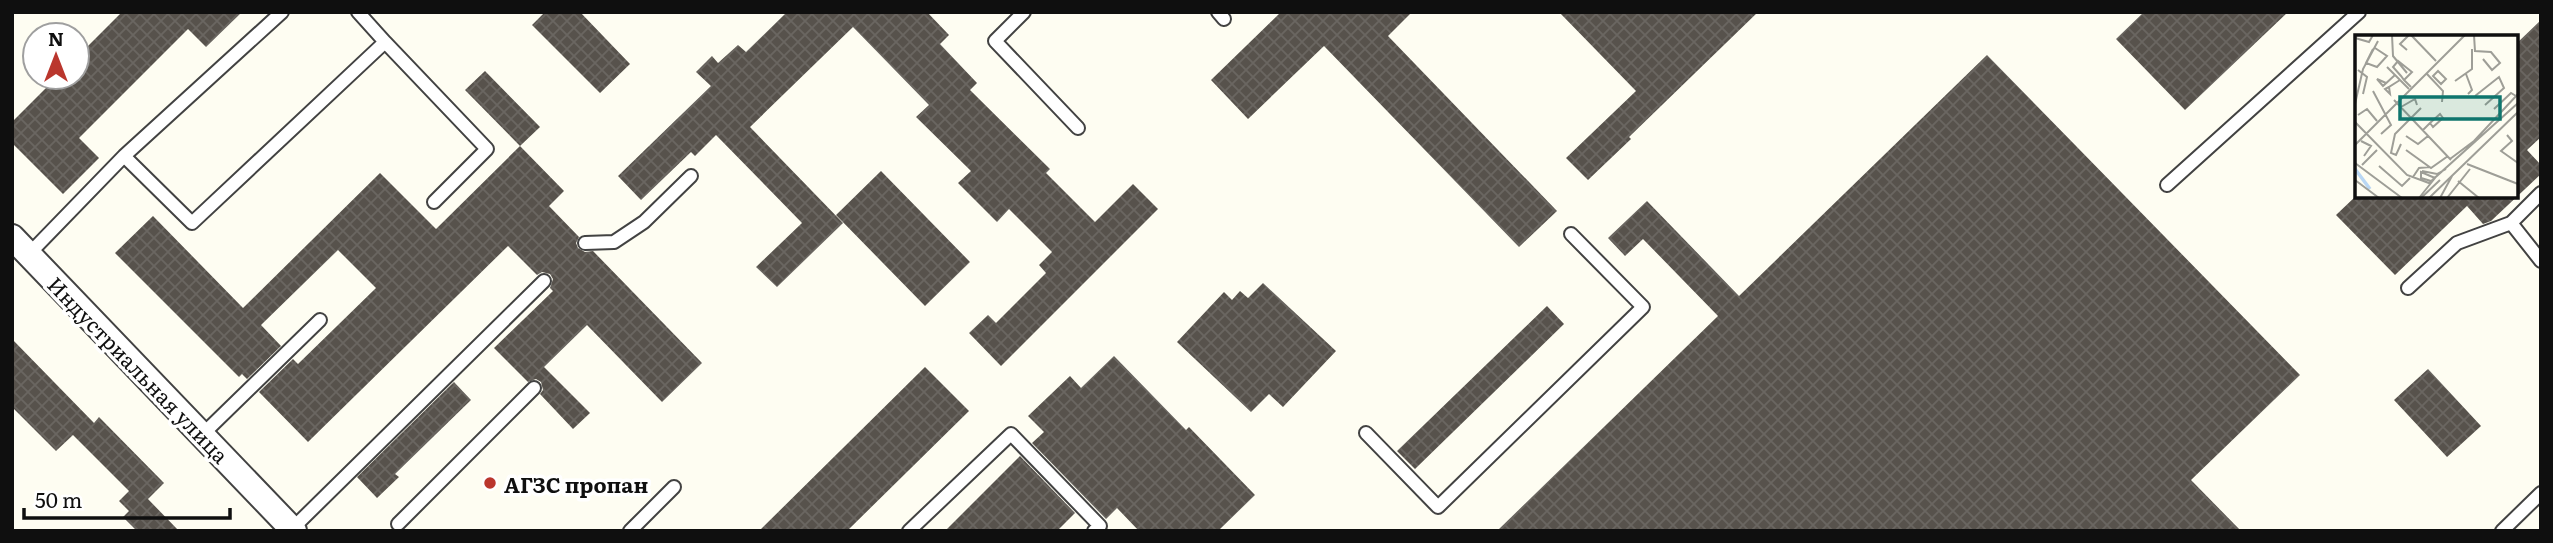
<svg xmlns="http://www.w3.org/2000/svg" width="2553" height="543" font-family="Literata,serif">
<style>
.building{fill:url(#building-cross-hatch)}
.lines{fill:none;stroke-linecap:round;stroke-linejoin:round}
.service-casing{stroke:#424242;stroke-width:16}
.minor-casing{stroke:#424242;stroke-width:28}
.service{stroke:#fff;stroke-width:12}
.minor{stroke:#fff;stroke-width:24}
.poi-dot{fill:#ba362d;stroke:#fff;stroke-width:2.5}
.labels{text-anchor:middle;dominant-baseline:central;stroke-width:7;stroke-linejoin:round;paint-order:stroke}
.street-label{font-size:21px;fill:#0f0f0f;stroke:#fff}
.poi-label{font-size:21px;font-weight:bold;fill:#0f0f0f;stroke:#fff;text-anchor:start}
.inset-river{fill:none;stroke:#b9d7f4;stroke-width:3.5}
.inset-road{fill:none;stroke:#9e9e97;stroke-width:2}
.view{fill:#0f766e;fill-opacity:0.15;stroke:#0f766e;stroke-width:3.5}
.inset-edge{fill:none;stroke:#0f0f0f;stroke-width:3.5}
</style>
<defs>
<pattern id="building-cross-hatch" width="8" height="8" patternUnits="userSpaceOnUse" patternTransform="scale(1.75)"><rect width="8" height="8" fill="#57524c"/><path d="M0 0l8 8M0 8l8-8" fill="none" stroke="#6a6661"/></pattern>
</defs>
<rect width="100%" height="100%" fill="#fefdf2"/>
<!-- building -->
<path class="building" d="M122 12H242L206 47 188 29 79 138 99 158 63 194 12 143V122L57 77H77V57Z
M545 12H580L630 64 600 93 532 25Z
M787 12H927L949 35 940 44 977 83 970 90 1050 169 1046 173 1095 222 1133 184 1158 209 1001 366 969 333 988 315 996 323 1046 273 1039 265 1052 252 1009 209 997 222 958 183 971 171 916 117 929 105 853 27 750 127 843 223 777 287 756 267 802 223 716 135 695 156 691 152 641 200 618 176 711 86 696 72 712 56 718 63 738 45 746 52Z
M1281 12H1412L1388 36 1557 211 1519 247 1324 46 1248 119 1211 80Z
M1559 12H1758L1629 137 1631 139 1588 180 1566 158 1636 91Z
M2144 12H2288L2185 110 2116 39Z
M2541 20V137L2527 150 2541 165V174L2491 221 2483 224 2467 206 2395 275 2336 215 2356 196H2516V44Z
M1987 55 2300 375 2191 480 2241 531H1497L1718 316 1643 239 1625 256 1608 238 1647 201 1739 296Z
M485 71 540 127 520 146 465 90Z
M520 146 564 191 549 206 579 237 576 243 578 248 585 252 593 251 702 363 662 402 587 325 544 367 590 413 573 429 540 394 543 390 541 382 536 379 528 382 494 348 553 291 550 288 553 279 550 274 542 272 537 275 508 246 308 442 259 392 293 359 298 364 376 288 338 250 261 325 281 346 247 379 242 374 239 377 115 253 153 216 243 308 380 173 436 229Z
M881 171 970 262 925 306 836 215Z
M1263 283 1336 351 1283 407 1269 394 1251 412 1177 342 1224 292 1232 300 1240 291 1248 298Z
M1547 306 1564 324 1415 469 1397 451Z
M12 339 94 423 99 417 164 483 148 499 179 531H137L123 517 129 511 119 501 129 491 73 435 56 451 12 407Z
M1114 356 1186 430 1189 427 1255 495 1218 531H1139L1117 508 1106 519 1032 443 1044 432 1028 416 1070 376 1081 388Z
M925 367 969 411 847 531H759Z
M2428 369 2481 426 2447 457 2394 400Z
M454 382 471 400 395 474 399 477 377 498 357 477Z
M1020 456 1075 513 1057 531H945Z"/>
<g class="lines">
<!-- service casing -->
<g class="service-casing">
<path id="service" d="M358 12 385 42
M1024 12 995 41 1078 128
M1218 12 1224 19
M124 156 282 12
M2167 185 2359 12
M2511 223 2541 261
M585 243 614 242 644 222 691 176
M29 254 124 156 192 223 385 42 487 149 434 202
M2408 288 2457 243 2511 223 2541 193
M1366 433 1438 507 1643 307 1571 234
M202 435 320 320
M398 524 534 388
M290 531 544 281
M630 531 674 487
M909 531 1011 434 1100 526 1094 531
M2502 531 2541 493"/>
</g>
<!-- minor casing -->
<g class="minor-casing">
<path id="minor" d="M12 237 294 531"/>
</g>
<!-- service -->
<use href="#service" class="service"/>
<!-- minor -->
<use href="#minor" class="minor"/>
</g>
<!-- markers -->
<circle class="poi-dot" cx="490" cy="483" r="7"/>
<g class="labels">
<!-- street labels -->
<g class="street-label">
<text transform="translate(139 369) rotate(46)">Индустриальная улица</text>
</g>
<!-- poi labels -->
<g class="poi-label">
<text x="504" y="483">АГЗС пропан</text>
</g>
</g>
<!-- overview -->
<g transform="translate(2355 35)">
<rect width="163" height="163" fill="#fefdf2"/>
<path class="inset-river" d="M0 134 15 154"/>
<path class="inset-road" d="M37 0 38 21 52 38M56 0 81 26M119 0 120 16 136 17 145 28 137 35 128 24M0 3 14 7 18 0M18 14 11 28 22 32 32 21 20 13M52 15 45 9 54 0M32 32 54 54M3 35 12 42 8 59M83 36 91 44 86 49 78 41ZM72 39 88 56 87 67M111 39 117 55 113 59M49 45 57 37 43 26 38 32 46 41 49 45 56 52M100 46 117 34V14M31 48 22 44 28 51 40 40M34 52 30 54 35 59 34 52 45 45M18 56 36 90 26 99M120 61 144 42 149 53 130 70M39 65 96 125M0 69 8 34 23 6M46 72 60 64 62 70M139 74 156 58 161 61M3 80 12 74 22 86M0 87 52 140 74 148 163 68M68 95 75 88 85 79 88 83 78 92 75 88M152 100 157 106 146 116 163 128M51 101 63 109 73 101M6 106 16 111 9 121M46 109 41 120 36 118 40 99 66 73M0 110 110 0M51 115 76 133 93 121M95 124 119 106 163 59M0 128 47 163M112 129 163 149M7 130 22 115M24 131 47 151 55 143M67 136 82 139 91 134M58 142 64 133 75 132M0 145 24 163M103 146 124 163M64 163 80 143 66 137V143L76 146M66 163 85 145M74 163 163 77M85 163 97 141M92 163 115 134"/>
<path class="view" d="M45 62H145V84H45Z"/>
<rect width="163" height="163" class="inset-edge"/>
</g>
<!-- border -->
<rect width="2553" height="543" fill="none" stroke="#0f0f0f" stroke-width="28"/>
<!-- north arrow -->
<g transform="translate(56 56)"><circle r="33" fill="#ffffff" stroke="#9f9f9f" stroke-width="2"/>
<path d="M0-5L12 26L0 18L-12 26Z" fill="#ba362d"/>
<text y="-10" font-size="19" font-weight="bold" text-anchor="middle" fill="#0f0f0f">N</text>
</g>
<!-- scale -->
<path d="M24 508v10h206v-10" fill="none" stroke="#0f0f0f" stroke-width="3.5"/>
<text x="35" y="508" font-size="21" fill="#0f0f0f" stroke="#ffffff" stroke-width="5" paint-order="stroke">50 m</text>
</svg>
